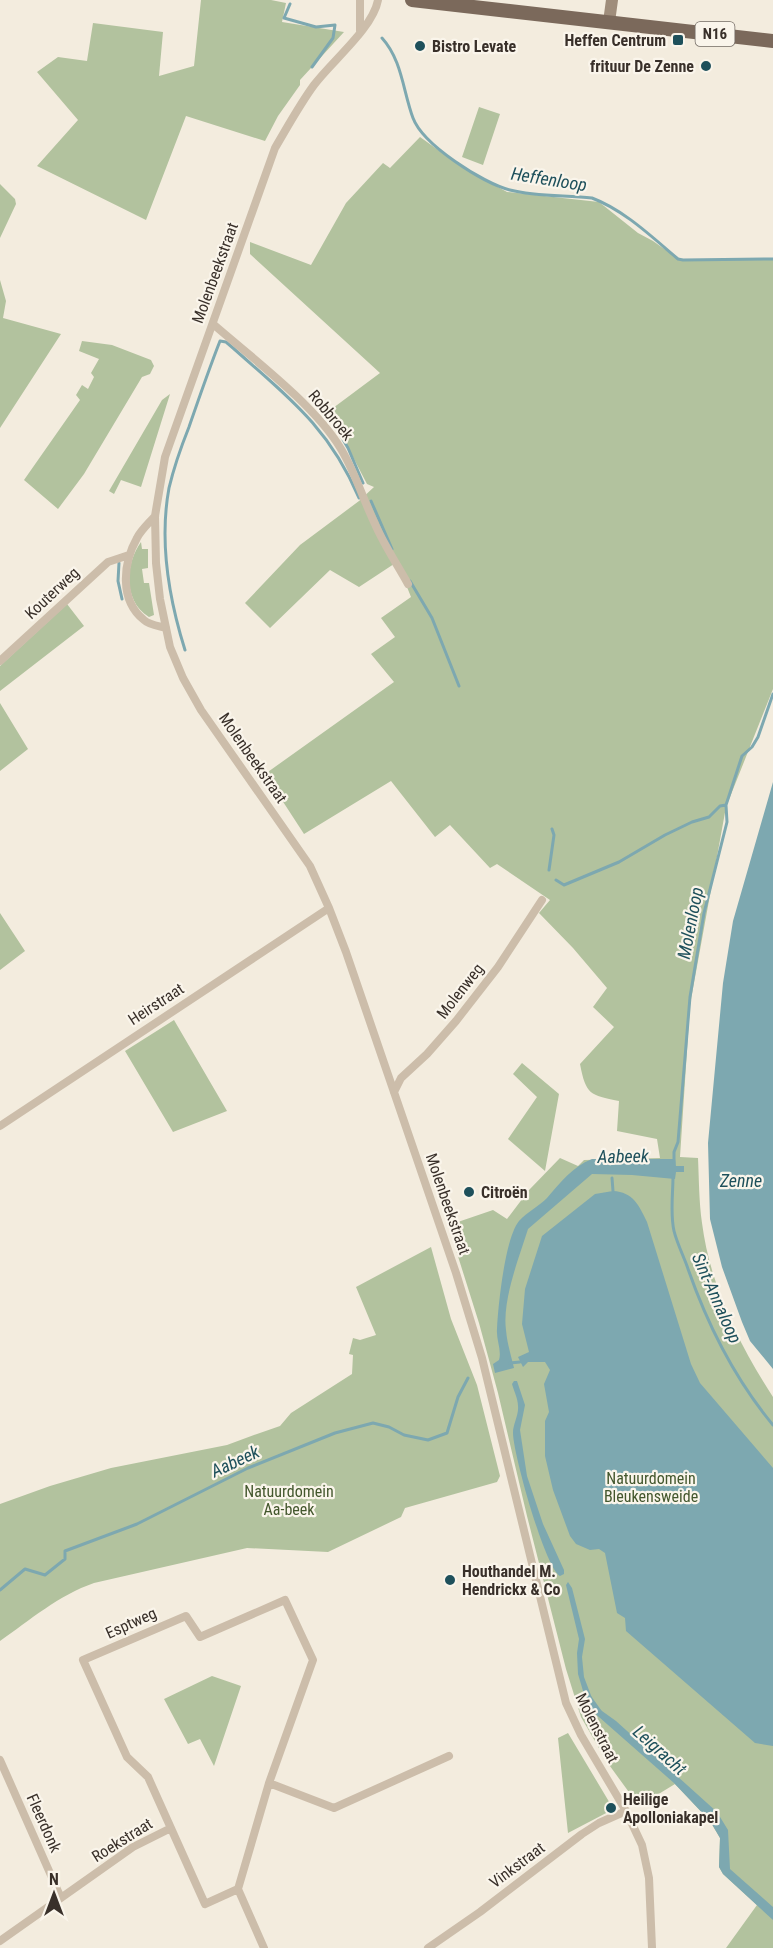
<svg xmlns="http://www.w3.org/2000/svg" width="773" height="1948" font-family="'Roboto Condensed',sans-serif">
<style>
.green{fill:#b2c29e}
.water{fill:#7da8b0}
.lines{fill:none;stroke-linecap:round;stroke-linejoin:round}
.stream{stroke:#7da8b0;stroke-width:3}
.street{stroke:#ccbdaa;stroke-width:8}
.secondary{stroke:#9f8d7b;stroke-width:12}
.primary{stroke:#7b695b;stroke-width:14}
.poi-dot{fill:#1e505b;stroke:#faf5eb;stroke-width:2}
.labels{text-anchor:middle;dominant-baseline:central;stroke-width:4.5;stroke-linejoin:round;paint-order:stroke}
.shield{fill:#faf5eb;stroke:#736b64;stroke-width:1.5}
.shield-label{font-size:15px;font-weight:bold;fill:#39302a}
.poi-label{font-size:16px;font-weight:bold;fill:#39302a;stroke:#faf5eb;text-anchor:start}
.street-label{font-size:16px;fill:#39302a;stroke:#faf5eb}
.park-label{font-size:16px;fill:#43572d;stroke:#faf5eb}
.water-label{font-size:18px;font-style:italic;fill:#1e505b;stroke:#faf5eb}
</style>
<rect width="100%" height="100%" fill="#f3ecde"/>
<!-- green -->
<path class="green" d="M201 0H271L286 3 282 22 344 32 300 80V85L278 116 265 141 186 116 146 220 37 166 78 120 37 72 58 57 87 61 93 23 163 32 159 76 194 66Z
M479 107 500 114 483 165 462 157Z
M420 137 462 167 507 192 599 202 638 233 653 241 680 260H773V689L726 807 690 1005 680 1157 698 1158C699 1180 699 1202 702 1223 710 1285 739 1345 773 1397V1948H726L757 1905 723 1874 719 1867 720 1838 710 1821 675 1784 639 1806 607 1762 581 1717 566 1669 527 1516 498 1393 479 1323 456 1250 452 1224 493 1210 507 1219 529 1190 560 1158 578 1166 584 1160 660 1158 657 1139 617 1131 619 1101C590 1095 586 1095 580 1064L614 1027 593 1007 607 988 573 948 539 913 550 900 497 864 490 868 450 825 435 837 391 781 304 834 265 774 394 682 371 654 395 637 381 618 411 597 397 562 359 587 330 570 270 628 245 603 300 545 359 501 374 487 367 484 329 411 380 373 250 254V242L311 265 346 203 383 163 390 168Z
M0 184 15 199 16 204 0 238Z
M0 280 6 301 3 318 61 334 0 428Z
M82 341 112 345 151 360 154 366 150 374 142 377 84 474 58 509 24 480 80 400 76 395 82 385 88 389 94 377 91 373 99 359 79 351Z
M170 394 141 487 121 480 114 494 109 491 162 400Z
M141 542 142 549H148V568L142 569 144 583H149L154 615 149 617C123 601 125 564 141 542Z
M67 604 84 626 0 691V666Z
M0 703 28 749 0 771Z
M0 913 25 951 0 970Z
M174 1020 227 1111 173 1132 125 1051Z
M522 1063 559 1094 545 1171 508 1139 537 1097 513 1074Z
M431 1247 451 1319 477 1385 500 1476 497 1482 405 1508 401 1517 328 1552 247 1548 94 1583C59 1595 30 1620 0 1641V1504L50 1486 111 1468 227 1445 257 1434 280 1426 291 1413 352 1374 353 1355 349 1354 353 1338 360 1340 376 1335 356 1287Z
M212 1676 241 1686 214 1766 200 1739 188 1744 164 1699Z
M568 1733 611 1805 610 1811 568 1833 558 1738Z"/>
<!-- water -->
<path class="water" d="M773 782V1369L750 1341 742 1322 722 1267 710 1219 708 1143 723 983 733 921Z
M592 1159H675L676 1166H684V1172H676L675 1179 632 1175 592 1174 528 1229C519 1258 502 1300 506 1330 507 1343 511 1355 514 1368L495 1373 493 1364 499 1360C502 1350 496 1340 497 1329 498 1306 505 1238 519 1221 527 1212 539 1206 547 1198 561 1182 572 1167 592 1159Z
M613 1191C633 1192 639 1205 647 1222L691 1364 700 1383 773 1468V1746L755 1743 626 1631 625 1618 617 1613 605 1553 599 1549 590 1550 576 1544 570 1536 553 1490 545 1456V1421L549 1412 544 1384 550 1370 545 1362H528L523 1367 518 1357 529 1352 522 1324 525 1289 542 1236 595 1194Z
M514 1381H517L525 1405 520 1430 527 1476 543 1524 564 1570V1574L560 1576C545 1568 513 1453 513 1433 513 1424 519 1415 518 1406 518 1399 514 1391 512 1384Z
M568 1582 572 1588 585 1639 582 1657 584 1677 595 1706 616 1721 717 1812 728 1830 730 1869 773 1907V1920L723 1874 719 1867 720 1838 710 1821 674 1783 591 1710 586 1701 578 1674 577 1653 579 1639 566 1585Z"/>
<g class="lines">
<!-- stream -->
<path class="stream" d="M290 4 284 18 316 27 335 25 333 38 312 67
M382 38C402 60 403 91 413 118 423 145 483 183 510 190 537 197 566 195 592 198 624 210 652 237 678 259L683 260 773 259
M335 426 348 448 363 483
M371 501 392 549
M119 563 118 581 122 599
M410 581 432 618 459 686
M185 650C169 599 159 542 169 488 174 467 181 447 189 427 199 398 209 369 220 341L226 342 233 348C288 397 329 427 359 498
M549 870 554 835 552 829
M556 880 564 885 619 862 665 835 692 822 709 817 720 806 726 805
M674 1163V1152L678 1142 690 997 704 913 727 822 726 805 742 756 752 747 758 737 773 694
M673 1176C673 1194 670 1214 674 1231 677 1243 683 1255 687 1266 707 1324 734 1378 773 1425
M612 1178 613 1191
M510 1363 520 1362
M0 1590 25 1569 45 1575 65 1559V1551L137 1524 248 1468 335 1433 373 1423 389 1427 404 1435 428 1440 447 1433 458 1397 468 1378
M590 1697 600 1711"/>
<!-- street -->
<path class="street" d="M360 0V31
M378 0C373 28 332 61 314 85 300 104 288 126 275 148L165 457 155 516 156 563 160 599 170 647 183 678 201 710 310 866 329 908 346 952 456 1273 482 1358 566 1703 581 1735 626 1811 642 1845 649 1878 652 1948
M213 324C252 358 315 405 341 449 355 472 363 499 375 524 384 545 397 564 408 584
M155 516C149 523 141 530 137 538 123 563 119 600 144 620 149 625 159 626 166 628
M0 661 108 562 129 555
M394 1092 401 1078 427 1054 456 1021 498 967 542 900
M0 1126 329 908
M0 1760 61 1898
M269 1783 334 1808 449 1756
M238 1889 205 1904 148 1777 127 1757 83 1660 186 1616 200 1637 285 1600 313 1660 269 1783 238 1889 264 1948
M0 1941 133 1847 171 1828
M428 1948 480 1912 582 1834 599 1823 626 1811"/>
<!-- secondary -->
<path class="secondary" d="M609 22 612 0"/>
<!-- primary -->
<path class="primary" d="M412 0 773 41"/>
</g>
<!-- markers -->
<g class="poi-dot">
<rect x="672" y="34" width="12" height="12" rx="3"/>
<circle cx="420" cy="46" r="6"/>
<circle cx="706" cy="66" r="6"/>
<circle cx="469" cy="1192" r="6"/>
<circle cx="450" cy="1580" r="6"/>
<circle cx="611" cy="1808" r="6"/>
</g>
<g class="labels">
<!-- shield labels -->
<rect class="shield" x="695.5" y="22" width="39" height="24" rx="4.5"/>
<g class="shield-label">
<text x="715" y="34">N16</text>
</g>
<!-- poi labels -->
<g class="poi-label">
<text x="666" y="40" text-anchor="end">Heffen Centrum</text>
<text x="432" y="46">Bistro Levate</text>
<text x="694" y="66" text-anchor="end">frituur De Zenne</text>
<text x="481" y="1192">Citroën</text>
<text x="462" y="1571">Houthandel M.<tspan x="462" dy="18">Hendrickx &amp; Co</tspan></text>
<text x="623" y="1799">Heilige<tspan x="623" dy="18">Apolloniakapel</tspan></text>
</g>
<!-- street labels -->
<g class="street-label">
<text transform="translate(215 273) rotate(-70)">Molenbeekstraat</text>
<text transform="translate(331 415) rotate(50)">Robbroek</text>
<text transform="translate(52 593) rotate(-43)">Kouterweg</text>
<text transform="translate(253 758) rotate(55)">Molenbeekstraat</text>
<text transform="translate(460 991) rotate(-52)">Molenweg</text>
<text transform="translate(156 1004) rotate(-33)">Heirstraat</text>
<text transform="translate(448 1204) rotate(71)">Molenbeekstraat</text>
<text transform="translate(131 1623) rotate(-24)">Esptweg</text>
<text transform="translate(597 1728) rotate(63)">Molenstraat</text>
<text transform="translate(44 1823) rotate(66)">Fleerdonk</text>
<text transform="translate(122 1840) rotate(-32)">Roekstraat</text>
<text transform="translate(517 1865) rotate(-37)">Vinkstraat</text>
</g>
<!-- park labels -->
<g class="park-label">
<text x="651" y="1478">Natuurdomein<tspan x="651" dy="18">Bleukensweide</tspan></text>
<text x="289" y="1491">Natuurdomein<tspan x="289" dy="18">Aa-beek</tspan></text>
</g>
<!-- water labels -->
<g class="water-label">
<text transform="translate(549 179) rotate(9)">Heffenloop</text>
<text transform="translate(690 923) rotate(-79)">Molenloop</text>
<text transform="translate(623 1156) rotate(-1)">Aabeek</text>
<text x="741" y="1180">Zenne</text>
<text transform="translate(717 1298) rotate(66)">Sint-Annaloop</text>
<text transform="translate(235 1461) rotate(-25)">Aabeek</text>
<text transform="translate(660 1750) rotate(42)">Leigracht</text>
</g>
</g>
<!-- north arrow -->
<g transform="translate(54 1894)" stroke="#faf5eb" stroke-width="4.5" paint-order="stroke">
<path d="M0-4.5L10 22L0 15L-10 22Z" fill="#39302a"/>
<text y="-9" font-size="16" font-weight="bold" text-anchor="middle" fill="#39302a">N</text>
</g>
</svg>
